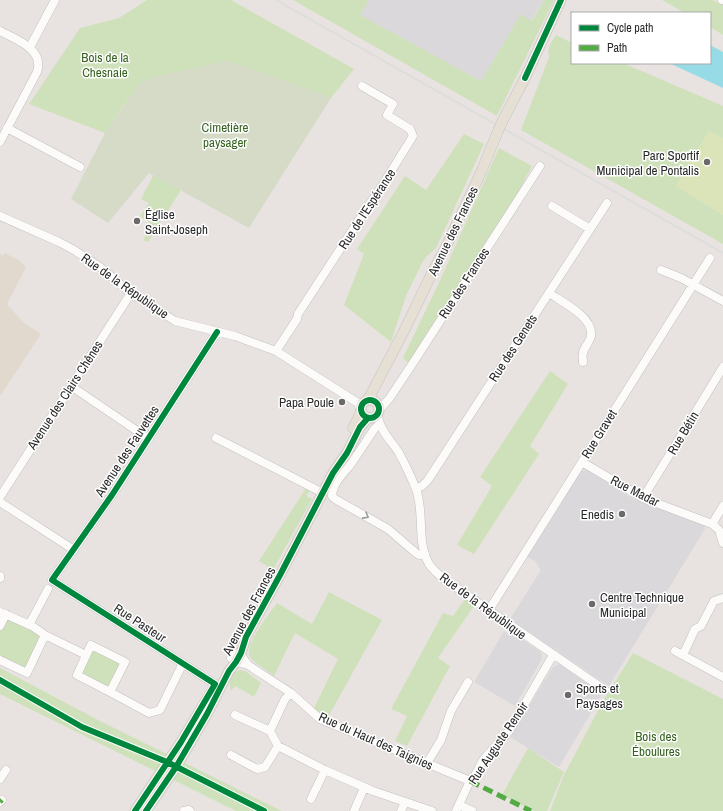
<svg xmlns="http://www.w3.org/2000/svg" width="723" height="811" font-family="'Archivo Narrow',sans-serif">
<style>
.industrial{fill:#dbd8db}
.education{fill:#e2d9ce}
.green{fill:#cfe1ba}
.cemetery{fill:#d6dbc8}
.pitch{fill:#dae4b8}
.water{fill:#97dbe6}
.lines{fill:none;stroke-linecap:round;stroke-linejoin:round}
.minor-casing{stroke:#c1c0c1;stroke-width:9}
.major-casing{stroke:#c4c2c1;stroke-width:11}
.minor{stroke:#fcfbfa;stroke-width:8}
.major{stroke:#e5dfd4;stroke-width:10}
.rail{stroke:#deddde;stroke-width:2}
.major-bridge-casing{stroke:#c4c2c1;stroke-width:11;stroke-linecap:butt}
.major-bridge{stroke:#e5dfd4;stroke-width:10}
.quiet{stroke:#53ab44;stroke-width:5;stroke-dasharray:10 5;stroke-linecap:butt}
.cycleway-casing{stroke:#fff;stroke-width:8}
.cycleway{stroke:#00873e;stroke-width:6}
.oneway{stroke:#9d9c9c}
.poi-dot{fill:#6c6a69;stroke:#fff;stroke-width:1.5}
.labels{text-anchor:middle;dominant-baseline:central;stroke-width:3;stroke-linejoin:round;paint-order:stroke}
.park-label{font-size:13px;fill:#35621e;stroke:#fff}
.poi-label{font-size:13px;fill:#292929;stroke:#fff;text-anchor:end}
.street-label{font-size:13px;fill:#292929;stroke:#fff}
</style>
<rect width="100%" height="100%" fill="#e8e3e0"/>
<!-- industrial -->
<path class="industrial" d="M369 0H544L531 21 521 15 481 81 359 15Z
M587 470 633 499 704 525 705 529 609 686 510 619 541 570 535 561 527 557 581 471Z
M504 631 508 634 510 631 541 652 542 659 515 706 474 682Z
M559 664 602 694 559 767 510 737 553 667Z"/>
<!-- education -->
<path class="education" d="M0 253 3 256 5 253 17 259 26 267 7 304 24 323 41 334 0 396Z"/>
<!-- green -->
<path class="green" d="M147 0H231L354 69 331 98 227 61 129 98 105 133 29 104 80 28 119 18Z
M293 0H369L360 15 481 81 521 14 532 21 544 0H554L497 116Z
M662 0H713L723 5V35L710 27V13H685Z
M556 35 572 43V63H623L723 106V138L709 131 676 186 723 215V244L521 130 549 57C547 47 551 43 556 35Z
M464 134 484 144 436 248 426 257 422 263 406 296 391 342 344 305 364 254 357 249 405 176 426 190Z
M499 148 532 166 515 198 409 364 403 358 442 276Z
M154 174 181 190 148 242 143 240 153 225 140 216 149 203 141 199Z
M550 371 568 384 530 446 539 454 474 554 457 545 492 486 480 477Z
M306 488 310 490 306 496 312 499 273 570 259 561Z
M329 592 382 620 327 719 313 710 338 659 295 633 274 676C268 671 252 661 250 657 243 646 270 613 277 603L312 624Z
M465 599 474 606 438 658 450 666 407 746 395 741 407 716 391 709 443 613 453 616Z
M6 614 45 635 27 673 0 660V626Z
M91 645 125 662 110 692 77 675Z
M633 653 723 699V811H550L564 775 603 701Z
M0 668 98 720 282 811H236L0 694Z
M240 670 245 671 261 683 254 697 235 686 231 691C229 683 230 680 233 673Z
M528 748 564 772 547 811H534L502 795Z"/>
<!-- cemetery -->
<path class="cemetery" d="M227 61 331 98 249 228 149 173 108 223 71 199 105 133 140 83 152 77Z"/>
<!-- pitch -->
<path class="pitch" d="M709 131 723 138V215L676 186Z"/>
<!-- water -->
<path class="water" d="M710 45 723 52V88L669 63H710Z"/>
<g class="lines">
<!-- minor casing -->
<g class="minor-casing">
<path id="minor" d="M722 0H723
M0 31C15 39 45 49 37 72L0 142
M30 47 55 0
M7 128 80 167
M552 206 590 229
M0 216 59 242 74 250 100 267 131 293 175 321 235 336 276 351 358 403 360 409
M661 270 681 278 723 301
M549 293C562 302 594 317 591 336 590 342 584 347 583 353 582 356 583 359 583 362
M276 351 297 319 298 314 359 220 382 186 413 136 410 129 387 115 393 104 362 86
M71 386 149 439
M378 411 389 399 411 366 540 166
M378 413C377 427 392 442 399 453 405 464 411 477 416 489 425 513 416 541 429 564 433 570 439 575 444 579L605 690
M380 424 375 428C367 440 359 452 351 464 344 473 332 484 332 496L335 499 388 529 416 553 419 555 425 554
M216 438 323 493
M582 462 643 498 712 524 719 530 723 543
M416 489 422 486 428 480 607 203
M0 497 131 293
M643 498 723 367
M0 502 74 550
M712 524 723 506
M0 576V578
M489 610 710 258
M0 612 32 626 45 635 86 655
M29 625 48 589
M0 626 6 614
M91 645 125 662 110 692 77 675Z
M675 651 723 677
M683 655 695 629 701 626 714 601 723 598
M231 658 241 663 248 665 243 658 234 653
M0 660 27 673 45 635
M248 665 291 693 320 719 470 781
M215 684 52 580 112 495 217 332
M110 692 149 713 160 710 183 663
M291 693 285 699 270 731 278 746 325 770 373 791 432 811
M235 715 270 731
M231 755 257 769 265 767 278 746
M427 763 441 740 451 711 468 682
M0 779 6 770
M311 799 325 770
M0 802 2 800
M459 805 472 811
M184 811 189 810 190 811
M354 811 364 788
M401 811 405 802
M456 811 470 781 473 779 483 760 509 731 553 655"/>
</g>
<!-- major casing -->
<g class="major-casing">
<path id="major" d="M503 120 525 78 561 0
M361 409a9 9 0 1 1 18 0a9 9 0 1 1-18 0Z
M366 401 370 396 405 329 433 271 445 249 482 170 498 131
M353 428 361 412
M135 811 181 742 215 686
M146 811 176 767 207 714 229 671 236 662 241 653 246 637 280 575 333 473 347 453 360 427 368 418"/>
</g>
<!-- minor -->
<use href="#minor" class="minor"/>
<!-- major -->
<use href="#major" class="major"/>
<!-- rail -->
<path class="rail" d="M276 0 723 253"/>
<!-- major-bridge casing -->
<g class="major-bridge-casing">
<path id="major-bridge" d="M498 131 503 120"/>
</g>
<!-- major-bridge -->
<use href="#major-bridge" class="major-bridge"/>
<!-- quiet -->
<path class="quiet" d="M470 781 531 811
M0 802 2 800"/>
<!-- cycleway casing -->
<g class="cycleway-casing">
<path id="cycleway" d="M525 78 561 0
M361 409a9 9 0 1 1 18 0a9 9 0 1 1-18 0Z
M0 680 82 727 167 762 264 811
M135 811 181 742 215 684 52 580 112 495 217 332
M146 811 176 767 207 714 229 671 236 662 241 653 246 637 280 575 333 473 347 453 360 427 368 418"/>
</g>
<!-- cycleway -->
<use href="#cycleway" class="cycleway"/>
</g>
<!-- one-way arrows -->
<defs><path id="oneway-chevron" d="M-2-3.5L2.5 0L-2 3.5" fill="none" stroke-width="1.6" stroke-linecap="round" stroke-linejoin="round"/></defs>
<use class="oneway" href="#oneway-chevron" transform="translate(366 516) rotate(29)"/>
<!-- markers -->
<g class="poi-dot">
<circle cx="707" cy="162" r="4"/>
<circle cx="137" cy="221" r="4"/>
<circle cx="342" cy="402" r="4"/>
<circle cx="622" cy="514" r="4"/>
<circle cx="592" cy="604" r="4"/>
<circle cx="568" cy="695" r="4"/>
</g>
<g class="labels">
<!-- park labels -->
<g class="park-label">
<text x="105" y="57">Bois de la<tspan x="105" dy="15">Chesnaie</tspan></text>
<text x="225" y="127">Cimetière<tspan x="225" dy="15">paysager</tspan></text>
<text x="656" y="736">Bois des<tspan x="656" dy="15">Éboulures</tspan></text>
</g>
<!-- poi labels -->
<g class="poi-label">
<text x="699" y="155">Parc Sportif<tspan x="699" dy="15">Municipal de Pontalis</tspan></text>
<text x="145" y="214" text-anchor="start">Église<tspan x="145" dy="15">Saint-Joseph</tspan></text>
<text x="334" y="402">Papa Poule</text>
<text x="614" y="514">Enedis</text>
<text x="600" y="597" text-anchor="start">Centre Technique<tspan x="600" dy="15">Municipal</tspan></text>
<text x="576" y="688" text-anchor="start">Sports et<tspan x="576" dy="15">Paysages</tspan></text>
</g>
<!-- street labels -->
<g class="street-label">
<text transform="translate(367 209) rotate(-57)">Rue de l'Espérance</text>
<text transform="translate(453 231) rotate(-64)">Avenue des Frances</text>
<text transform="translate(464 283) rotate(-57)">Rue des Frances</text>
<text transform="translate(125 286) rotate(35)">Rue de la République</text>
<text transform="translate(513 348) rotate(-57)">Rue des Genets</text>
<text transform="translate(65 395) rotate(-57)">Avenue des Clairs Chênes</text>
<text transform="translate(683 433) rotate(-59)">Rue Bétin</text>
<text transform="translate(599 434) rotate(-58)">Rue Gravet</text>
<text transform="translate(127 451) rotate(-57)">Avenue des Fauvettes</text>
<text transform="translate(635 491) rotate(27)">Rue Madar</text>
<text transform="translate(483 606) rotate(36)">Rue de la République</text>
<text transform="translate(249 611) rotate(-62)">Avenue des Frances</text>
<text transform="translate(140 623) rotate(33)">Rue Pasteur</text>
<text transform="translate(376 741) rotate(24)">Rue du Haut des Taignies</text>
<text transform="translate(498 743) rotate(-56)">Rue Auguste Renoir</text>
</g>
</g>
<!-- legend -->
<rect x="571" y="12" width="140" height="52" fill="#ffffff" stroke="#a9a9a9"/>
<rect x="579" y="25" width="20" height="6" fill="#00873e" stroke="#a9a9a9"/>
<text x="607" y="32" font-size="12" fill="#292929">Cycle path</text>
<rect x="579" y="45" width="20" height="6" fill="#53ab44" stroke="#a9a9a9"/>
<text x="607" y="52" font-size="12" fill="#292929">Path</text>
</svg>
